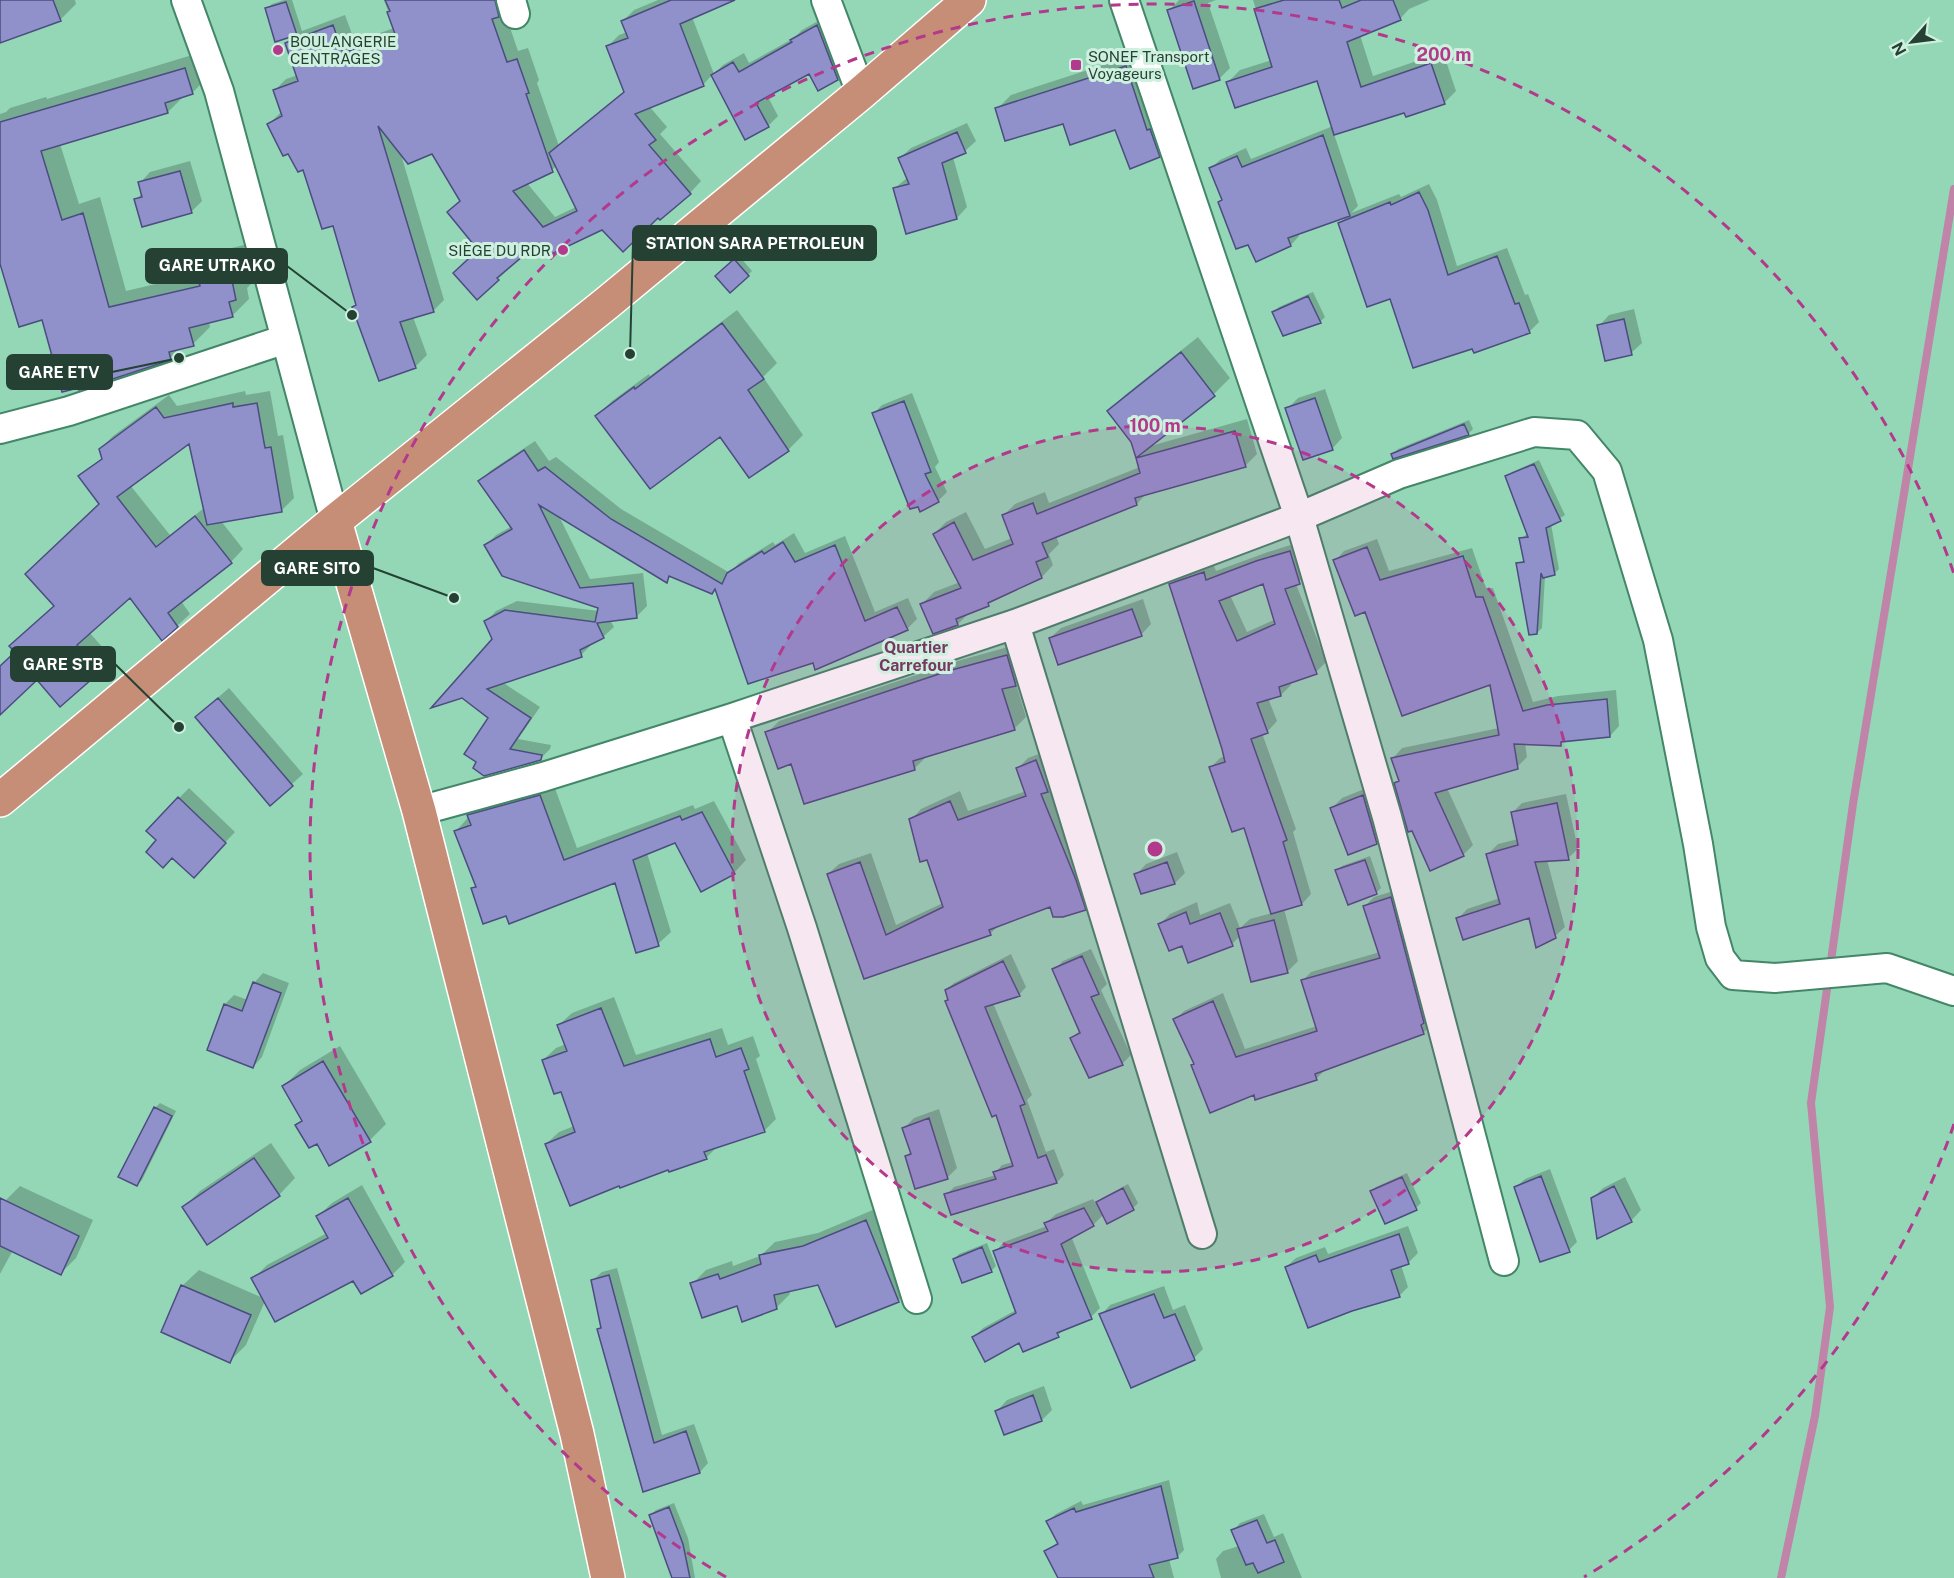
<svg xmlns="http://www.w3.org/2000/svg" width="1954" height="1578" font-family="'Public Sans',sans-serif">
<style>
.shadow{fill:#0003;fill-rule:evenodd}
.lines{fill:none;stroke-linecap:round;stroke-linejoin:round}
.stream{stroke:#bf84a8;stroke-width:8}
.building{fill:#9091ca;stroke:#4c4c80;stroke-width:1.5;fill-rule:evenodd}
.minor-casing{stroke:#438668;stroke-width:32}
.trunk-casing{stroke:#fff;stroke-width:36}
.minor{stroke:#fff;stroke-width:28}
.trunk{stroke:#c68e77;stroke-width:33}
.ring{fill:none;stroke:#b3398d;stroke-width:3;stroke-dasharray:10 8}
.poi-dot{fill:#b3398d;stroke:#cef0de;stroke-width:2}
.labels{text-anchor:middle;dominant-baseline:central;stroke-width:6;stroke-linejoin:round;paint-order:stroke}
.poi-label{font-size:15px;fill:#254134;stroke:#cef0de;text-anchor:start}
.neighbourhood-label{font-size:16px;font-weight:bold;fill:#773961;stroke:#cef0de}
.centre{fill:#b3398d;stroke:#cef0de;stroke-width:3}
.ring-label{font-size:18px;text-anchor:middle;font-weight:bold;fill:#b3398d;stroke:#cef0de;stroke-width:6;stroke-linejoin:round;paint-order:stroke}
.leader{fill:none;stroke:#254134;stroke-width:2}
.callout-dot{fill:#254134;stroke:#cef0de;stroke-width:2}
.callout{fill:#254134;stroke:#254134;stroke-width:2}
.callout-label{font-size:16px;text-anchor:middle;font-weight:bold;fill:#fff}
</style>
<rect width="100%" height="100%" fill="#93d7b6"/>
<!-- shadow -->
<path class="shadow" d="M0 0H75L76 4 60 20 0 32Z
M284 0H292L302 31 345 15 355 42 394 28 384 0H508L504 10 518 51 528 48 539 80 537 83 559 146 625 91 608 46 619 35 627 32 623 21 634 10 658 0H723L692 17 714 74 723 65 744 53 749 63 794 38 802 30 827 16 848 69 837 79 819 89 810 72 767 95 778 116 768 126 712 75 703 85 649 106 667 127 660 134 701 181 690 193 658 216 537 243 498 279 479 250 449 212 461 200 432 152 400 151 444 300 433 311 413 317 427 355 416 366 379 379 353 307 357 304 334 224 304 168 269 124 282 111 275 90 286 79 298 75 286 43 295 34 267 9 272 4ZM557 165 576 207 555 217 527 183 552 170Z
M1179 0H1216L1208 3 1230 68 1219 79 1169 11Z
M1253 0H1430L1409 9 1400 19 1360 35 1373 76 1443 52 1456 91 1444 103 1405 111 1334 134 1358 206 1351 213 1399 194 1401 197 1429 184 1437 200 1457 266 1507 248 1525 295 1528 294 1539 322 1529 332 1473 347 1391 297 1340 223 1348 215 1298 233 1299 236 1291 245 1249 243 1220 202 1223 198 1211 168 1220 160 1246 148 1251 159 1333 126 1318 79 1228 82 1240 70 1272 60Z
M202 52 210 75 193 92 185 95 168 112 60 144 79 204 100 197 126 291 198 274 197 270 215 252 244 245 253 282 247 288 249 299 232 316 209 322 210 327 193 344 181 347 170 358 43 318 0 259V114L6 112 10 108 46 97 47 99Z
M1140 53 1173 142 1159 156 1116 128 1064 122 997 109 1011 95Z
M967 123 976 141 965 151 953 157 967 207 957 218 895 188 908 177 900 158 911 148Z
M190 161 202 201 192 211 136 200 142 193 140 183 150 172Z
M739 256 752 271 748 275 717 276Z
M1313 292 1325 317 1320 322 1274 312 1279 307Z
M1634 309 1642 343 1631 353 1599 326 1609 315Z
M737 310 777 363 763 377 803 435 788 450 749 476 721 434 597 416 612 401 649 374 650 376Z
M1198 337 1230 378 1214 394 1147 447 1247 419 1257 454 1245 466 1147 493 1137 504 1056 536 1059 544 1049 554 1053 565 1042 577 970 612 958 624 922 604 934 592 960 582 934 534 946 522 966 512 985 549 1012 538 1003 516 1015 504 1045 492 1049 503 1140 467 1137 459 1144 452 1133 441 1109 411 1125 395Z
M1325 389 1342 438 1332 449 1287 409 1298 398Z
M245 391 246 395 270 391 278 436 283 435 294 498 281 511 221 521 243 549 231 562 181 601 190 614 177 626 130 595 89 632 112 658 99 670 60 704 37 678 0 713V667L16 652 55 606 101 504 80 477 103 457 100 449 113 436 169 395 177 406ZM190 441 204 508 170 535 130 485Z
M912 393 939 462 935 467 947 492 938 501 873 414 882 405Z
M1469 420 1473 429 1468 434 1393 454 1398 449Z
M535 441 549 461 556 457 621 509 730 573 739 563 773 542 775 545 794 533 805 553 845 536 875 612 908 598 917 619 907 629 813 661 716 588 712 592 671 576 666 581 559 516 590 579 643 573 647 606 637 616 610 620 614 627 603 637 590 643 591 645 581 655 502 682 540 707 518 739 551 745 550 749 540 759 479 762 490 718 462 696 494 639 485 622 496 611 517 601 599 611 600 607 486 545 496 535 512 526 480 481 490 471Z
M1539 460 1565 515 1551 524 1559 569 1554 574 1545 576 1542 628 1537 633 1518 564 1525 559 1521 539 1528 533 1507 477 1512 472Z
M1377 539 1389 571 1472 548 1486 588H1493L1533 702 1558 696 1616 690 1619 726 1610 736 1565 740 1560 745 1525 743 1527 757 1517 767 1447 788 1473 845 1463 855 1396 784 1400 779 1393 758 1402 748 1499 728 1492 683 1366 610 1335 561 1344 551Z
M1300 542 1309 573 1296 584 1326 662 1316 672 1290 682 1291 685 1281 695 1268 698 1277 721 1268 731 1262 733 1296 829 1293 832 1311 894 1302 904 1284 909 1298 961 1287 972 1241 935 1232 944H1183L1160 924 1170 914 1197 902 1200 915 1230 903 1240 928 1250 919 1272 913 1245 826 1210 768 1220 758 1225 756 1171 584 1181 574 1213 563 1216 571 1268 552ZM1264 582 1276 619 1247 632 1230 595Z
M1143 599 1151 624 1141 635 1050 638 1061 628Z
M1019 644 1027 672 1016 684 1026 717 1014 729 926 757 914 769 792 762 767 733 779 721 961 660Z
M229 688 303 774 270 804 207 707Z
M1047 751 1095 899 1085 909 1051 905 999 925 990 934 865 977 828 874 839 864 871 853 896 925 943 903 928 858 911 820 921 809 960 791 968 811 1026 791 1018 768 1028 758Z
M553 783 577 848 693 805 695 809 714 801 746 860 734 873 676 841 647 853 671 932 658 944 616 881 507 914 473 889 476 885 456 831 481 803Z
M1374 785 1387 832 1376 843 1332 808 1342 798Z
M189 788 235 832 204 865 159 840 179 798Z
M1566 794 1578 849 1568 858 1547 860 1565 927 1555 936 1530 916 1458 919 1467 909 1500 898 1488 854 1498 844 1518 839 1512 813 1522 803Z
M1177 852 1185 873 1175 883 1136 875 1146 864Z
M1370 856 1381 888 1376 893 1337 871 1342 866Z
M1400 889 1432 1024 1423 1033 1325 1070 1316 1079 1255 1093 1192 1065 1195 1063 1175 1020 1184 1011 1223 993 1245 1049 1317 1026 1302 981 1311 972 1380 952 1365 906 1374 897Z
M1091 949 1107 984 1101 990 1131 1055 1122 1064 1072 1038 1080 1030 1054 970 1063 961Z
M1011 954 1026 987 1019 995 993 1003 1032 1095 1027 1100 1046 1152 1054 1149 1064 1175 1057 1182 952 1213 946 1195 954 1187 996 1175 995 1173 1002 1165 1013 1162 997 1113 946 990 954 983Z
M263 973 289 983 262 1057 253 1067 208 1050 225 1004 234 995 248 1000 254 983Z
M614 997 636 1055 722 1028 728 1045 753 1036 760 1056 756 1059 776 1119 764 1131 717 1147 706 1158 546 1144 559 1132 574 1126 562 1090 543 1060 556 1048 566 1044 559 1025 572 1013Z
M340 1046 386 1124 370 1140 317 1142 297 1125 303 1119 284 1086 300 1070Z
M160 1103 176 1111 142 1180 137 1185 155 1108Z
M939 1109 957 1168 947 1178 906 1156 912 1151 904 1128 914 1118Z
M271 1143 295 1178 279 1195 184 1207 200 1191Z
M1550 1169 1577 1242 1569 1250 1516 1187 1525 1179Z
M1407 1173 1421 1203 1416 1208 1385 1222 1372 1192 1376 1187Z
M1625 1177 1641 1210 1631 1221 1592 1199 1603 1188Z
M1128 1184 1138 1203 1133 1208 1104 1214 1093 1225 1071 1236 1100 1308 1091 1317 1066 1327 1058 1335 1020 1341 974 1337 983 1328 1016 1310 995 1252 1004 1242 1047 1226 1046 1223 1056 1214 1093 1199 1096 1204 1102 1198Z
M362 1185 405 1262 392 1275 354 1279 265 1301 246 1345 230 1361 182 1286 199 1270 263 1298 253 1279 267 1265 327 1233 318 1216 332 1203Z
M20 1186 93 1220 76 1258 61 1273 13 1250 0 1274V1210L5 1201Z
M880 1207 912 1287 898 1301 819 1283 789 1290 790 1294 776 1308 738 1304 692 1284 706 1270 732 1261 733 1266 760 1256 775 1242 818 1233Z
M1408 1226 1418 1253 1409 1262 1401 1265 1408 1287 1399 1296 1286 1267 1296 1258 1325 1247 1328 1254Z
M987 1243 996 1266 991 1271 954 1259 959 1254Z
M617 1268 662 1435 694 1424 708 1463 700 1472 644 1490 599 1329 602 1326 593 1280 602 1272Z
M1164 1286 1173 1310 1185 1305 1203 1349 1194 1358 1101 1315 1110 1305Z
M1044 1386 1052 1410 1042 1420 997 1411 1007 1400Z
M1169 1480 1184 1550 1177 1557 1169 1559 1174 1578H1060L1046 1551 1059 1541 1048 1521 1056 1514 1081 1501 1083 1505Z
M674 1503 688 1538 695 1578H674L651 1515 656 1510Z
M1264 1514 1274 1537 1283 1533 1302 1578H1221L1216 1559 1223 1551 1239 1546 1233 1531 1240 1523Z"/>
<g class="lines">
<!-- stream -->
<path class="stream" d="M1781 1578 1815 1416 1830 1307 1811 1103 1853 804 1954 189"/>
</g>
<!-- building -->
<path class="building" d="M0 0H53L61 21 0 43Z
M385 0H495L499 17 492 19 507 62 517 59 529 93 526 94 553 172 513 191 543 227 577 211 549 153 624 92 606 46 628 38 621 21 671 0H735L680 24 704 86 635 114 656 140 649 145 691 194 660 220 658 218 623 252 602 230 543 258 536 245 497 278 499 280 477 300 453 273 478 250 447 212 460 201 432 154 408 164 378 126 434 312 400 322 416 368 379 381 352 307 356 305 333 226 322 229 303 170 298 172 288 154 283 156 267 124 282 116 273 90 298 81 285 43 333 25 343 53 395 34 387 12 390 11Z
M1284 0H1339L1342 8 1361 0H1393L1401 20 1347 42 1361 87 1431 63 1445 104 1406 117 1404 113 1334 135 1317 81 1235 108 1226 82 1272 67 1254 9Z
M1194 1 1220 80 1193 89 1167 10Z
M286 2 297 35 275 42 265 8Z
M817 25 838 80 818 91 809 74 756 103 769 127 745 140 711 75 733 62 739 72 792 42 790 40Z
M1126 66 1147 130 1150 129 1160 157 1130 169 1115 130 1070 145 1063 124 1005 141 995 108Z
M185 68 193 94 165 103 168 113 41 151 62 220 83 213 109 307 200 286 196 269 228 261 236 300 229 302 233 317 189 328 194 346 169 352 171 360 79 390 78 388 62 392 42 320 19 327 0 264V122Z
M957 132 966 153 942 163 957 219 906 234 893 188 909 184 898 158Z
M1323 135 1350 216 1288 238 1291 246 1256 262 1248 245 1236 249 1218 202 1222 200 1209 168 1237 156 1242 167Z
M180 171 192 213 142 227 134 199 142 197 138 182Z
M1419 192 1428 210 1448 275 1497 256 1515 304 1519 303 1530 333 1474 353 1472 349 1413 368 1390 299 1367 307 1338 223 1390 202 1391 205Z
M734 259 749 276 730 293 715 276Z
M1308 296 1321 323 1283 336 1272 312Z
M1624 319 1632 355 1605 361 1597 325Z
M722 323 764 379 748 390 789 451 749 478 720 437 650 489 595 416 634 387 635 389Z
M1181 352 1215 396 1136 458 1131 442 1107 411Z
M1315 398 1333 450 1303 460 1285 408Z
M904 401 931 472 925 474 939 502 920 512 918 507 910 509 872 413Z
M233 403V407L257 403 265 448 271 447 282 512 207 525 189 444 117 497 156 547 195 516 232 563 168 613 178 627 162 641 130 598 77 645 100 672 60 707 37 680 0 715V666L15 652 9 646 54 606 25 574 99 504 78 476 102 459 99 449 156 407 164 418Z
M1464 424 1469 435 1393 459 1391 454Z
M1235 431 1246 467 1135 498 1137 505 1042 543 1048 557 1036 562 1042 578 988 603 989 606 956 619 958 625 933 634 920 604 961 588 933 534 954 522 973 560 1013 544 1002 515 1033 503 1037 514 1140 473 1136 458Z
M524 450 538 471 545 467 611 519 722 584 727 573 762 551 764 554 783 542 795 562 835 545 865 621 897 607 908 630 815 670 813 663 748 684 715 589 712 594 669 576 667 583 539 505 580 588 633 583 637 618 597 623 604 638 580 650 582 657 487 689 531 718 510 749 542 755 541 760 484 776 473 768 476 762 464 754 488 718 462 698 431 708 492 639 484 621 505 610 595 622 598 608 502 576 484 545 512 529 478 481Z
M1534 464 1561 521 1546 528 1555 575 1543 578 1541 573 1537 634 1529 635 1516 563 1524 562 1519 538 1528 537 1505 476Z
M1367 547 1380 580 1463 556 1476 597H1483L1523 711 1547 705 1607 699 1610 737 1561 742V746L1514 744 1518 769 1435 793 1464 856 1430 871 1412 831 1408 832 1394 783 1399 781 1391 758 1499 735 1490 685 1402 716 1365 612 1355 616 1333 560Z
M1290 551 1300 584 1285 589 1317 674 1279 687 1281 696 1257 703 1268 733 1251 739 1287 840 1283 842 1302 905 1271 914 1244 828 1232 832 1209 767 1225 762 1222 749 1169 584 1204 572 1206 580 1256 561ZM1263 584 1275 624 1237 641 1219 601Z
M1132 609 1142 636 1058 665 1049 638Z
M1007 655 1016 686 1002 689 1015 730 913 761 915 770 804 804 791 764 778 769 765 732 948 671Z
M218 698 293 786 270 806 195 717Z
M1036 760 1048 792 1041 794 1076 880 1086 910 1063 917H1053L1050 907 989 930 991 935 864 979 827 874 860 862 886 935 943 907 927 860 920 862 909 819 950 801 958 820 1026 796 1016 768Z
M540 795 564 860 680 816 682 820 702 812 735 874 701 892 675 843 633 860 659 946 636 953 615 883 509 924 506 916 483 924 471 888 476 887 454 831 471 825 467 815Z
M1363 795 1377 844 1348 855 1330 808Z
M178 797 226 843 194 878 172 858 163 868 146 852 156 840 146 831Z
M1557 803 1569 860 1535 862 1556 938 1536 948 1529 918 1463 940 1456 918 1500 904 1486 854 1518 845 1511 812Z
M1365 860 1377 894 1348 905 1335 870Z
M1167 862 1175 884 1141 894 1134 874Z
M1391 897 1424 1023 1421 1025 1424 1034 1315 1074 1317 1080 1255 1100 1254 1095 1210 1113 1191 1065 1194 1064 1173 1019 1213 1001 1236 1057 1317 1031 1301 980 1380 958 1363 906Z
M1186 912 1190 924 1220 913 1233 946 1188 963 1182 946 1169 951 1158 924Z
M1274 920 1288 973 1251 982 1237 929Z
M1082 956 1099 994 1091 997 1123 1065 1089 1078 1070 1038 1080 1033 1052 969Z
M1003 961 1020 996 985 1007 1025 1104 1020 1106 1038 1158 1046 1155 1057 1183 951 1215 944 1194 996 1179 993 1172 1013 1166 996 1115 992 1117 945 1001 948 1000 945 990Z
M253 982 281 993 253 1068 207 1050 224 1004 242 1011Z
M601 1008 624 1066 710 1039 716 1057 741 1048 749 1069 744 1071 765 1132 704 1152 707 1159 669 1172 668 1170 620 1188 619 1186 570 1206 545 1144 575 1132 561 1092 554 1094 542 1060 567 1051 557 1025Z
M323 1061 371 1142 329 1166 317 1144 309 1148 295 1125 302 1121 282 1086Z
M154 1107 172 1116 137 1186 118 1177Z
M929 1118 948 1179 915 1189 905 1156 911 1154 902 1128Z
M254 1158 280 1196 207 1245 182 1207Z
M1541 1176 1570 1252 1540 1262 1514 1187Z
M1402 1177 1417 1210 1385 1224 1370 1191Z
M1614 1186 1632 1222 1597 1239 1591 1198Z
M1123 1188 1134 1210 1107 1224 1096 1202Z
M0 1198 79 1236 61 1275 0 1246Z
M348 1198 393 1276 361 1294 353 1281 275 1322 251 1278 328 1238 316 1216Z
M1084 1208 1094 1226 1061 1244 1092 1319 1057 1333 1059 1337 1023 1352 1019 1343 985 1362 972 1337 1016 1313 993 1251 1048 1231 1044 1223Z
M866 1220 899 1302 836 1327 818 1285 774 1295 777 1309 742 1322 737 1306 702 1318 690 1283 718 1274 720 1279 761 1264 759 1255 803 1246Z
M1399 1234 1409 1264 1391 1270 1400 1297 1352 1311 1308 1328 1285 1267 1316 1255 1319 1262Z
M982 1247 992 1272 962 1283 953 1259Z
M609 1275 654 1443 686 1431 700 1473 643 1492 597 1329 601 1328 591 1280Z
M181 1285 251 1315 230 1363 161 1332Z
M1154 1294 1164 1318 1175 1314 1195 1360 1131 1388 1099 1314Z
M1033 1395 1042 1421 1004 1435 995 1411Z
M1161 1486 1178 1558 1149 1565 1154 1578H1058L1044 1551 1058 1544 1046 1521 1074 1508 1076 1512Z
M669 1507 683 1544 690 1578H672L649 1515Z
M1257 1520 1267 1543 1275 1540 1284 1562 1258 1573 1253 1563 1246 1565 1231 1530Z"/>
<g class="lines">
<!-- minor casing -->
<g class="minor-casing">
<path id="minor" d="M186 0 219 91 335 521
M511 0 515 14
M826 0 861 93
M1124 0 1299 517 1387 817 1504 1261
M0 429 69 411 286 339
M1015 624 1202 1234
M732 718 802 928 917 1299
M419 811 543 777 732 718 1015 624 1299 517 1399 474 1534 432 1577 435 1607 471 1658 640 1698 844 1711 927 1720 958 1733 975 1775 978 1887 968 1954 991"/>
</g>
<!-- trunk casing -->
<g class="trunk-casing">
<path id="trunk" d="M335 521 419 811 577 1434 608 1578
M0 800 335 521 607 303 861 93 969 0"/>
</g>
<!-- minor -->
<use href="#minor" class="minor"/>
<!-- trunk -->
<use href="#trunk" class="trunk"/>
</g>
<!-- distance rings -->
<circle cx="1155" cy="849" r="423" fill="#b3398d" fill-opacity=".12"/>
<g class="ring">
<circle cx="1155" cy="849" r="423"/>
<path d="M1954 1124A845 845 0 0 1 1584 1577M726 1577A845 845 0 1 1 1954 574"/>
</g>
<!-- markers -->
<g class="poi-dot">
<circle cx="278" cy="50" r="6"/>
<rect x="1070" y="59" width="12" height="12" rx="3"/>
<circle cx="563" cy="250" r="6"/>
</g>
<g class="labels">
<!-- poi labels -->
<g class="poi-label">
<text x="290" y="41">BOULANGERIE<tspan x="290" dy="17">CENTRAGES</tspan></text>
<text x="1088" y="56">SONEF Transport<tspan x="1088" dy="17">Voyageurs</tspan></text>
<text x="551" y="250" text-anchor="end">SIÈGE DU RDR</text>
</g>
<!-- neighbourhood labels -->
<g class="neighbourhood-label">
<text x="916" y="647">Quartier<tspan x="916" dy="18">Carrefour</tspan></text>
</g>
</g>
<circle cx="1155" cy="849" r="9" class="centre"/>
<g class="ring-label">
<text x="1444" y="61">200 m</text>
<text x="1155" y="432">100 m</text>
</g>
<!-- callouts -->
<path class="leader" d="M630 354L633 243M352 315L287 266M179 358L112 372M454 598L373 568M179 727L115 664"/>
<g class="callout-dot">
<circle cx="630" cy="354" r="6"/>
<circle cx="352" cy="315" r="6"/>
<circle cx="179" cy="358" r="6"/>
<circle cx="454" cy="598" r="6"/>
<circle cx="179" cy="727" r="6"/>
</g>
<g class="callout">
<rect x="633" y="226" width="243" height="34" rx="6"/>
<rect x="146" y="249" width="141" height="34" rx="6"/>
<rect x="7" y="355" width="105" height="34" rx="6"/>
<rect x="262" y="551" width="111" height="34" rx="6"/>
<rect x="11" y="647" width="104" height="34" rx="6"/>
</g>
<g class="callout-label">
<text x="755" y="249">STATION SARA PETROLEUN</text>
<text x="217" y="271">GARE UTRAKO</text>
<text x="59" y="378">GARE ETV</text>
<text x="317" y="574">GARE SITO</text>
<text x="63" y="670">GARE STB</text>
</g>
<!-- north arrow -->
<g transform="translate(1912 42) rotate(242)" stroke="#cef0de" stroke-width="4.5" paint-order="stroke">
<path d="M0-4.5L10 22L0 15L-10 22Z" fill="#254134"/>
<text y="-9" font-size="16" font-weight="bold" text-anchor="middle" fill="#254134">N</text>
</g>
</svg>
